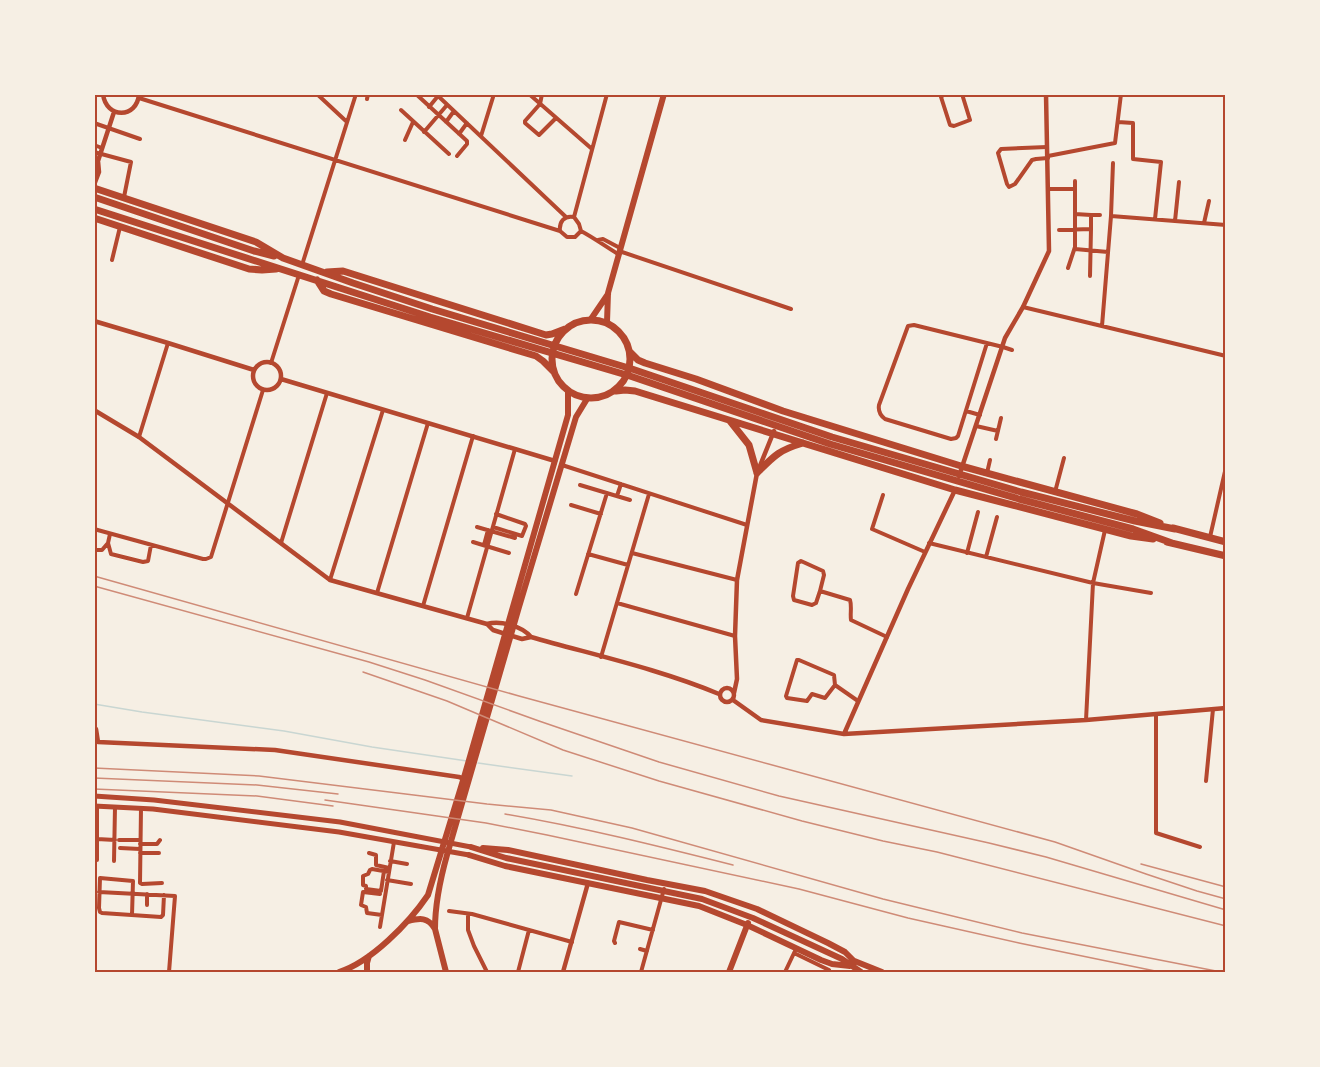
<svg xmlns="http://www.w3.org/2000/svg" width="1320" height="1067" font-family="'Work Sans',sans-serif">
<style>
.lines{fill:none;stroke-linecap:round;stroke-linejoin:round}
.stream{stroke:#c9d6d2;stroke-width:1.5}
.minor{stroke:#b5482f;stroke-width:4}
.tertiary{stroke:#b5482f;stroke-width:4.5}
.secondary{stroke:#b5482f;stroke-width:5}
.primary{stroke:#b5482f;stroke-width:6}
.trunk{stroke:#b5482f;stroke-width:7}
.rail{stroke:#cf8b77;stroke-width:1.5}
.neatline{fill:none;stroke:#b5482f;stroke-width:2}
</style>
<rect width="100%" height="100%" fill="#f6efe4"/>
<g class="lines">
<!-- stream -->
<path class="stream" d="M94 704 142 712 284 731 372 747 467 761
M478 763 572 776"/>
<!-- minor -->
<path class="minor" d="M317 94 347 122
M416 94 467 141V144L457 156
M436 94 566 217
M529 94 592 149
M542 94 540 104 525 121V123L539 135 556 118
M945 94 941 97 950 125 954 126 970 120 962 94
M139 98 560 231 567 237H575L581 231
M367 99 368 94
M429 107 438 96
M401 110 449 154
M446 122 454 111
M1118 122 1133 123V159L1161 162 1155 219
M94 123 140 139
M424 132 447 105
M459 134 467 123
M481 136 494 94
M405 140 413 122
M94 145 102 148
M1047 147 1001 149 998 153 1007 184 1009 187 1015 184 1032 160 1036 159 1048 158
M94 152 131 162 124 197
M1048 156 1115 143 1121 94
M1049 189H1075
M1091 215H1100
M1111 216 1226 225
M574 217 607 94
M574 217 579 224 581 231
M1175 221 1179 182
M1204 223 1209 201
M1059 230 1091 229V215L1075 214
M560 231C559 222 564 215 574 217
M581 231C594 238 605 246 618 254
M598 240 603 239 620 248
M1075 249 1108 252
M619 251 791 309
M112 260 120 227
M302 265 356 94
M1068 268 1075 247V181
M1090 276 1091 229
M1023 307 1226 356
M1102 326 1111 216 1113 163
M987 343 958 436 956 438 951 439 885 419C881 416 878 411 879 405L908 326 914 325 1003 347 1012 350
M271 363 299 275
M966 411 980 415
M976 426 998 431
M139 437 168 343
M996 439 1001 418
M562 465 747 525
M987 473 990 460
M580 485 630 500
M1055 492 1064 458
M883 495 872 529 925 552
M617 496 621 484
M571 505 601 514
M477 527 515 538
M493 527 522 536 526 526 525 524 496 514
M94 529 203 559H206L211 557 263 390
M1210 537 1226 467
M473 542 509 553
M108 543 111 554 143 562 148 561 151 545
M281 543 327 393
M929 543 1093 583 1151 593
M484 545 488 530
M94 550H102L108 543 110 534
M632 553 737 580
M967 553 978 512
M588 554 628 565
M986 557 997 517
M330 580 383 410
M820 591 816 603 812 605 794 600 793 596 798 563 801 561 823 571 824 575 820 591 850 600C852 606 850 614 851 620L887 637
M377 593 428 423
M576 594 607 493
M617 603 735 636
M423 606 473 436
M467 618 515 449
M601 657 649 494
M835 685 825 698 812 694 807 701 787 698 786 696 797 660H799L834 675 835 685 858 701
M1156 715V833L1200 847
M1086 720 1093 583 1105 530
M1206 781 1213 709
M141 808 140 883 142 884 162 883
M97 839 115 840
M119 840H140
M140 844H157L160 840
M120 848 140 849
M140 853H159
M369 853 376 855V865L389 868
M97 860V806
M114 861 115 807
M390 861 407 864
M384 871 381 891 366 889V886L363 885V876L368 874 370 870 372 869 389 872
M387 880 411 884
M99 892 175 896 169 972
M380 894 363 892 361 905 366 907 367 913 382 915
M147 905V894
M449 911 472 914 572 942
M468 914V930L474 946 487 972
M132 915 133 881 100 878 99 908 100 912 102 913 161 917 163 915 164 895
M380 927 394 842
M615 943 614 941 619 922 653 930
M640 949 647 951
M794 953 829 970
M518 972 529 930
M641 972 664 889
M785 972 795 951"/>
<!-- tertiary -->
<path class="tertiary" d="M103 94C106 119 137 119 139 94
M94 165 98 161 114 112
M94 185 99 172 98 161
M94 321 168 343 254 370
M253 376a14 14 0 1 1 28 0a14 14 0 1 1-28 0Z
M281 379 555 461
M94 410 139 437 330 580 487 624 493 630 522 639 531 637C594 655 659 669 719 694
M959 476 1005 338 1023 307 1049 251 1046 94
M487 624C500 620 522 626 531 637
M720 695a7 7 0 1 1 14 0a7 7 0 1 1-14 0Z
M734 693 737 679 735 636 737 580 757 473 774 431
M733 700 761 720 844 734 1086 720 1226 708
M94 729H96L98 742 275 750 459 777 465 779
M844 734 908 589 955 490
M563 972 588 883"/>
<!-- secondary -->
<path class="secondary" d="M94 796 154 800 340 822 471 847
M94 806 153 809 339 832 469 855"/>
<!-- primary -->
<path class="primary" d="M591 319 608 294
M607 322 608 293 664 94
M471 847 506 858 702 899 753 918 842 959 861 972
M483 848 508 850 647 880 705 891 757 909 828 943 845 952 854 961
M469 855 505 866 699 906 747 925 821 960 832 964 850 966
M408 921C420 918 428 917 435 929L446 972
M435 929C435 903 440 880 447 855L519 607 576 417 587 399
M852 960 882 972
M339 972C371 962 409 923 428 895L465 774 568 415V391
M367 972V963L369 956
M729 972 748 923"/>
<!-- trunk -->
<path class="trunk" d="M94 188 256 242 283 258 353 283 432 309 632 369 832 437 1021 492 1135 521 1175 529
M94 197 254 251 274 256
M94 209 430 317 630 376 830 444 1019 499 1133 529 1172 543
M94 218 249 269 262 270 276 269
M327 272 343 271 546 335 552 334 565 329
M317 280 324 291 331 294 536 356 543 361 554 372
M552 359a39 39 0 1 1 78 0a39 39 0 1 1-78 0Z
M630 352 638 360 645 363 696 379 783 411 961 466 1137 514 1160 523
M616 391 625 390 635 391 955 490 1131 536 1153 539
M730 421 749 445 757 473
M757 473C774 456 779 450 803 443
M1173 528 1226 542
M1167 542 1226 556"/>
<!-- rail -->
<path class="rail" d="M94 576 519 696 1055 842 1146 874 1197 891 1226 899
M94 586 369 662 425 680 539 721 659 762 779 796 989 843 1046 857 1226 910
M363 672 447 701 563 750 659 781 802 821 883 841 937 852 1226 926
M94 768 259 776 487 804 551 810 632 828 883 899 1022 933 1221 972
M94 778 257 785 338 794
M94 789 257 796 333 806
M325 800 486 823 547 835 799 889 908 918 1019 943 1160 972
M505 814C582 827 658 846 733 865
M1141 864 1226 887"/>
</g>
<!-- border -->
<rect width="1320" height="1067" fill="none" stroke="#f6efe4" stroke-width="192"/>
<rect x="96" y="96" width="1128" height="875" class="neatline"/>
</svg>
